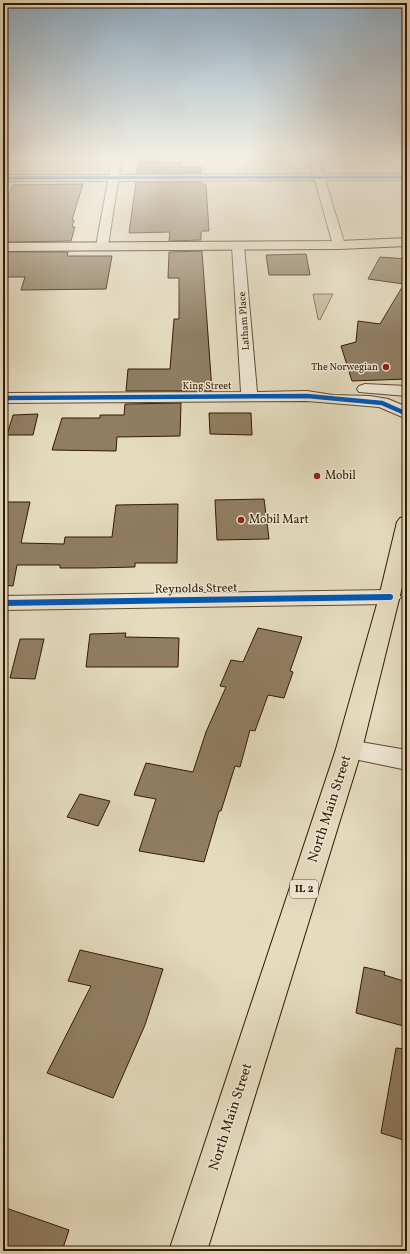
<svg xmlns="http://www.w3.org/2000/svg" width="410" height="1254" font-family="Vollkorn,serif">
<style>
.green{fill:#c7bb9f;stroke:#7e6a50}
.building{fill:#907e64;stroke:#341900}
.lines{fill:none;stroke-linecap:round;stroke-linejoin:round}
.minor-casing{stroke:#604a30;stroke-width:2}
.major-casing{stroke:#341900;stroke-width:2}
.minor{fill:#eee8d6;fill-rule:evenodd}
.major{fill:#e5dcc0;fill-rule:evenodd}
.cycleway-far2-casing{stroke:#eee8d6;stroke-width:4}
.cycleway-far1-casing{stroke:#eee8d6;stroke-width:6}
.cycleway-casing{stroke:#eee8d6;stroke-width:8}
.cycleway-far2{stroke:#0057b8;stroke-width:3}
.cycleway-far1{stroke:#0057b8;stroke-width:4.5}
.cycleway{stroke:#0057b8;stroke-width:6}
.poi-dot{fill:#8f2418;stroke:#eee8d6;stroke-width:1.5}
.labels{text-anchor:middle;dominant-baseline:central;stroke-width:3;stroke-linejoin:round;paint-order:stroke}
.far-street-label{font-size:10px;fill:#341900;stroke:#eee8d6}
.far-poi-label{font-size:10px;fill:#341900;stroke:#eee8d6;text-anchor:end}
.shield{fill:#eee8d6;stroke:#6c5740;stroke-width:1}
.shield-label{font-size:11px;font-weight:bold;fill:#341900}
.poi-label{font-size:12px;fill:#341900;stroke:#eee8d6;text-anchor:start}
.street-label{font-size:12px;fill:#341900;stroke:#eee8d6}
.near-street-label{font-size:14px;fill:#341900;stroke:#eee8d6}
</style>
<rect width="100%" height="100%" fill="#e5dcc0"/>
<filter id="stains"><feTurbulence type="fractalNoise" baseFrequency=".005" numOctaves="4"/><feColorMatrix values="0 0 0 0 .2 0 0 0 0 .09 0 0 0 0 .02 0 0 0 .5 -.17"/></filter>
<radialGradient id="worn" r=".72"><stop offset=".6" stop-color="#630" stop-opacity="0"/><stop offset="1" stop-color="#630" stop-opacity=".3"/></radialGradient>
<!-- green -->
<path class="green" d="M313 294H333L320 320 318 319Z"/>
<!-- building -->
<path class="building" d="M139 162 181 163 180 167H201V173H137Z
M136 182H201V184H206L209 231H203L201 233V240L169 241 170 232 129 233Z
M83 184 72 220H74L72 227H75L71 241 3 242V207L13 185Z
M202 251 212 391H126L128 369H170L174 319H179V278H168L169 252Z
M3 252H68L67 256H112L106 289 21 290 25 277H3Z
M306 254 310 275H269L266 255Z
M380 257 407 259V379L352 381 341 346 356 342 358 321 380 324 404 284 368 279Z
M181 403 180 436 117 437 116 451 52 450 62 418H100V415H124L125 404Z
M209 413H251L252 435 210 434Z
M38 414 33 435H7L13 415Z
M264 499 269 539 217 540 215 500Z
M3 502H30L21 543 64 544 65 537H112L116 505 178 504 177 563H135V567L92 568H60V565H17L13 586 3 585Z
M258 628 302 637 290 671 293 672 284 698 268 695 255 731 250 730 240 767 235 766 221 811H219L204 862 139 851 156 799 134 795 146 763 193 772 206 732 226 687 220 686 231 660 243 662Z
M126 633 125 637 179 638 178 667H86L90 634Z
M20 639H44L35 679 10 678Z
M80 794 110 801 98 826 67 817Z
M80 950 163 969 145 1025 113 1098 47 1073 91 986 68 981Z
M364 967 385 972 384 975 407 982V1027L356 1013Z
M396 1048 407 1049V1141L381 1133Z
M3 1207 69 1230 62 1251H3Z"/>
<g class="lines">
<!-- minor casing -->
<g class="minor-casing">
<path id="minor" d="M112 158H122L119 175 313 174 308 158H318L323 174H407V180H325L345 245 339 249 333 245 315 180 118 181 108 246 102 250 96 246 108 181H3V175H109Z
M238 242 244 246 257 392 307 391 333 395 370 396 388 399 407 407V419L379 407 307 401 3 403V393L241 392 232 246Z
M365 384 407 386V396L359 392 357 389 359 386Z
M390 590 397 592 401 597 397 602 390 604 3 610V596Z
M349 740 407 750V770L340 756 336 749 340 742Z"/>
</g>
<!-- major casing -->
<g class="major-casing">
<path id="major" d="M407 238V246L339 249 3 251V243L339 241Z
M407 516V567L362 749 207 1251H169L336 749 379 597 397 522 400 518Z"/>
</g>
<!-- minor -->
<use href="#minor" class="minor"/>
<!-- major -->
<use href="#major" class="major"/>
<!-- cycleway-far2 casing -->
<g class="cycleway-far2-casing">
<path id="cycleway-far2" d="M3 178 407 177"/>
</g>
<!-- cycleway-far1 casing -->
<g class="cycleway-far1-casing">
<path id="cycleway-far1" d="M3 398 307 396 382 403 407 414"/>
</g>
<!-- cycleway casing -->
<g class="cycleway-casing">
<path id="cycleway" d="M3 603 390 597"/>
</g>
<!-- cycleway-far2 -->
<use href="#cycleway-far2" class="cycleway-far2"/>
<!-- cycleway-far1 -->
<use href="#cycleway-far1" class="cycleway-far1"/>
<!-- cycleway -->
<use href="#cycleway" class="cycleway"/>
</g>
<!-- sky -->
<linearGradient id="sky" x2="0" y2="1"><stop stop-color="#8faabe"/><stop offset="0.47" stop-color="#f3efe3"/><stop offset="1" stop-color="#f3efe3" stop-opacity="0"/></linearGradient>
<rect width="410" height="334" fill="url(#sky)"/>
<!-- markers -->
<g class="poi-dot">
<circle cx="386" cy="367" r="4"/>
<circle cx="317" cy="476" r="4"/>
<circle cx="241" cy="520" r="4"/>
</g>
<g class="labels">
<!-- far-street labels -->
<g class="far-street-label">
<text transform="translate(244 321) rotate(-94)">Latham Place</text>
<text x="207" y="386">King Street</text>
</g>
<!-- far-poi labels -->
<g class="far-poi-label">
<text x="378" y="367">The Norwegian</text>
</g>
<!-- shield labels -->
<rect class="shield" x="290" y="880" width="28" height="18" rx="3"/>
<g class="shield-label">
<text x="304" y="889">IL 2</text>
</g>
<!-- poi labels -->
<g class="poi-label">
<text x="325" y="476">Mobil</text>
<text x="249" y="520">Mobil Mart</text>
</g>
<!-- street labels -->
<g class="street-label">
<text transform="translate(196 589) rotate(-1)">Reynolds Street</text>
</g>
<!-- near-street labels -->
<g class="near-street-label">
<text transform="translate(330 809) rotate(-72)">North Main Street</text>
<text transform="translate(231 1117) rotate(-72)">North Main Street</text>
</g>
</g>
<!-- margin -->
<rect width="410" height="1254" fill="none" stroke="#e5dcc0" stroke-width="16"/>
<rect x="4" y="4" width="402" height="1246" fill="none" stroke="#341900" stroke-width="2"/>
<rect x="8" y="8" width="394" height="1238" fill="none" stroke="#341900"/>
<rect width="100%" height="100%" filter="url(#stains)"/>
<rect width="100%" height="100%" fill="url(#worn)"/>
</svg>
